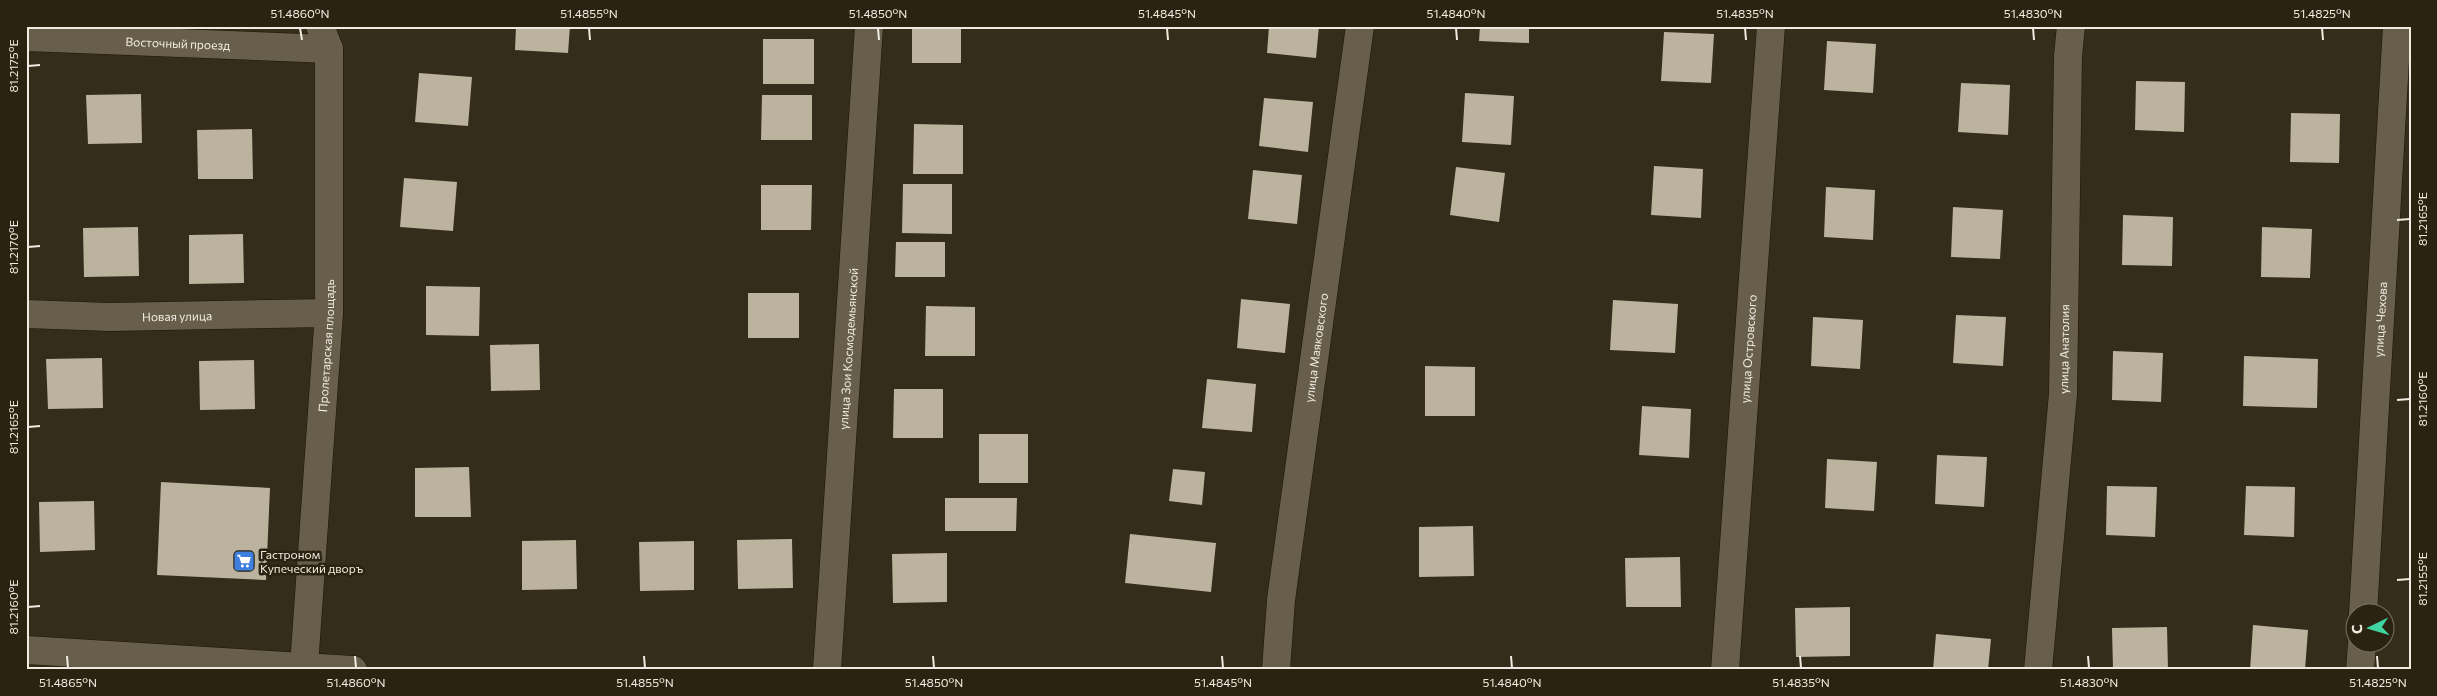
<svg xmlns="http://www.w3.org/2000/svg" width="2437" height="696" font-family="Commissioner,sans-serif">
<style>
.building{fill:#bcb39e}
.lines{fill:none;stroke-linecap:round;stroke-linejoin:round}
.street-casing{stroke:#1c1505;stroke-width:29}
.secondary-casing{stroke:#1c1505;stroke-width:29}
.street{stroke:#675f4c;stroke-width:28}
.secondary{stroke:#675f4c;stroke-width:28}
.ticks{fill:none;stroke:#f0ebe0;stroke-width:2}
.labels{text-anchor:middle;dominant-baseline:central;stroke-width:5;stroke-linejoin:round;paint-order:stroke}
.street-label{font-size:12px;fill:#f0ebe0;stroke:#2a2312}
.poi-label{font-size:12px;fill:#f0ebe0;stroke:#2a2312;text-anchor:start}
.neatline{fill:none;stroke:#f0ebe0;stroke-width:2}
.ticks-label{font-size:12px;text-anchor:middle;fill:#f0ebe0}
</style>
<rect width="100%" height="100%" fill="#342d1c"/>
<!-- building -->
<path class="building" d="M516 26H570L568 53 515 50Z
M912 26H961V63H912Z
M1269 26H1319L1316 58 1267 53Z
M1480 26H1529V43L1479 41Z
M1664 32 1714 34 1711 83 1661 81Z
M763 39H814V84H763Z
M1827 41 1876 44 1873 93 1824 90Z
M419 73 472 77 468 126 415 122Z
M2136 81 2185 82 2184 132 2135 130Z
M1961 83 2010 85 2008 135 1958 132Z
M1465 93 1514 96 1511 145 1462 142Z
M141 94 142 143 88 144 86 95Z
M762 95H812V140H761Z
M1264 98 1313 102 1308 152 1259 146Z
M2291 113 2340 114 2339 163 2290 162Z
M914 124 963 125V174H913Z
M252 129 253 179H198L197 130Z
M1654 166 1703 169 1701 218 1651 215Z
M1456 167 1505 173 1499 222 1450 215Z
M1253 170 1302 175 1297 224 1248 219Z
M404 178 457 182 453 231 400 227Z
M903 184H952V234L902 233Z
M761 185H812L811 230H761Z
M1826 187 1875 190 1873 240 1824 237Z
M1953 207 2003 210 2000 259 1951 257Z
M2123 215 2173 217 2172 266 2122 265Z
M138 227 139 276 84 277 83 228Z
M2262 227 2312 229 2310 278 2261 277Z
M243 234 244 283 189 284V235Z
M896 242H945V277H895Z
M426 286 480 287 479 336 426 335Z
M748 293H799V338H748Z
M1241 299 1290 304 1285 353 1237 348Z
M1613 300 1678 304 1675 353 1610 350Z
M926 306 975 307V356H925Z
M1956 315 2006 317 2003 366 1953 363Z
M1813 317 1863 320 1860 369 1811 366Z
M539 344 540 390 491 391 490 345Z
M2113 351 2163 353 2161 402 2112 400Z
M2244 356 2318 359 2317 408 2243 406Z
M102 358 103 408 48 409 46 359Z
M254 360 255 409 200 410 199 361Z
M1425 366 1475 367V416H1425Z
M1207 379 1256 384 1252 432 1202 428Z
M894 389H943V438H893Z
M1642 406 1691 409 1689 458 1639 455Z
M979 434H1028V483H979Z
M1937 455 1987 457 1984 507 1935 504Z
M1827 459 1877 462 1874 511 1825 508Z
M469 467 471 517H415V468Z
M1173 469 1205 472 1202 505 1169 501Z
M161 482 270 488 266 580 157 575Z
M2107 486 2157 487 2155 537 2106 535Z
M2246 486 2295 487 2294 537 2244 535Z
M945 498H1017L1016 531H945Z
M94 501 95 550 40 552 39 502Z
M1473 526 1474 576 1419 577V527Z
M1130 534 1216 543 1211 592 1125 583Z
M792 539 793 588 738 589 737 540Z
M576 540 577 589 522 590V541Z
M694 541V590L640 591 639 542Z
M947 553V602L893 603 892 554Z
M1680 557 1681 607H1626L1625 558Z
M1850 607V656L1796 657 1795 608Z
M2253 625 2308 630 2305 670H2250Z
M2167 627 2168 670H2113L2112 628Z
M1936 634 1991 639 1988 670H1933Z"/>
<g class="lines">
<!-- street casing -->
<g class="street-casing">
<g id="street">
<path id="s1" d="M26 37 329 49"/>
<path id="s2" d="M26 314 110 317 329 313"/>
<path id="s3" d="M2363 614 2397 26"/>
<path id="s4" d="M304 666 329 313V49L320 26"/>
<path id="s5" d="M827 670 869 26"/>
<path id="s6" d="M1276 670 1281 600 1360 26"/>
<path id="s7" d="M1725 670 1771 26"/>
<path id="s8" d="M2038 670 2063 394 2068 56 2071 26"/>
<path d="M2360 670 2362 644"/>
</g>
</g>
<!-- secondary casing -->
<g class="secondary-casing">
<path id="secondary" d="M26 650 353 670"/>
</g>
<!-- street -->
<use href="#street" class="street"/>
<!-- secondary -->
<use href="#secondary" class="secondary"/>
</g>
<!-- ticks -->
<path class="ticks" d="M300 28 302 40M589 28 590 40M878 28 879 40M1167 28 1168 40M1456 28 1457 40M1745 28 1746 40M2033 28 2034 40M2322 28 2323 40M28 66 40 65M2397 220 2410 219M28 247 40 246M2397 400 2410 399M28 427 40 426M2397 580 2410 579M28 607 40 606M67 656 68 668M355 656 356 668M644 656 645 668M933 656 934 668M1222 656 1223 668M1511 656 1512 668M1800 656 1801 668M2088 656 2089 668M2377 656 2378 668"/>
<!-- icons -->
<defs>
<g id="supermarket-square" transform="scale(1.125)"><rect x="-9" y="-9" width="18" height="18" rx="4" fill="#3f7fe0" stroke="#2a2312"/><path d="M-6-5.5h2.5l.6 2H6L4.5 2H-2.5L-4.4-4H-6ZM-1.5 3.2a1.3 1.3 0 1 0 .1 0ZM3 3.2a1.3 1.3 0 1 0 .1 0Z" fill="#fff"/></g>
</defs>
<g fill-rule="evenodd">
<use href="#supermarket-square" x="244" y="561"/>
</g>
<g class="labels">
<!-- street labels -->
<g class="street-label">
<text stroke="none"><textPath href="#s1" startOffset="152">Восточный проезд</textPath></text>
<text stroke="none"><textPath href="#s2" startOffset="151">Новая улица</textPath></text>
<text stroke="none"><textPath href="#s3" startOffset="295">улица Чехова</textPath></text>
<text stroke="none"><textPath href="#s4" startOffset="321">Пролетарская площадь</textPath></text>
<text stroke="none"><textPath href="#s5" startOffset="322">улица Зои Космодемьянской</textPath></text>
<text stroke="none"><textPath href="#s6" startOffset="325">улица Маяковского</textPath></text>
<text stroke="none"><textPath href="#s7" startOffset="322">улица Островского</textPath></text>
<text stroke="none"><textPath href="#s8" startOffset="322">улица Анатолия</textPath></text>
</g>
<!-- poi labels -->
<g class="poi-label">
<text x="260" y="554">Гастроном<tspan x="260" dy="14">Купеческий дворъ</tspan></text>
</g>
</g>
<!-- border -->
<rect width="2437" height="696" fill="none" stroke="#2a2312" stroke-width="55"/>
<!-- north arrow -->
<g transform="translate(2370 628) rotate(265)"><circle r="24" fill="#2a2312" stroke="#797364"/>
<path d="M0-4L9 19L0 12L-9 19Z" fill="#40d4a2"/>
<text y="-8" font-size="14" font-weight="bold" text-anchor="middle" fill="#f0ebe0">С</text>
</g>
<rect x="28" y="28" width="2382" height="640" class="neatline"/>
<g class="ticks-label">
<text x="300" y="18">51.4860°N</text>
<text x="589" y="18">51.4855°N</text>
<text x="878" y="18">51.4850°N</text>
<text x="1167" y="18">51.4845°N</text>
<text x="1456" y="18">51.4840°N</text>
<text x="1745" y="18">51.4835°N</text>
<text x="2033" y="18">51.4830°N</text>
<text x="2322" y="18">51.4825°N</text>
<text transform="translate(14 66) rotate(-90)" y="4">81.2175°E</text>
<text transform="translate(2423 219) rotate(-90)" y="4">81.2165°E</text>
<text transform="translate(14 247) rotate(-90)" y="4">81.2170°E</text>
<text transform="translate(2423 399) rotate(-90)" y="4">81.2160°E</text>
<text transform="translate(14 427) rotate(-90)" y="4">81.2165°E</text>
<text transform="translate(2423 579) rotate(-90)" y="4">81.2155°E</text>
<text transform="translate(14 607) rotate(-90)" y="4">81.2160°E</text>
<text x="68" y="687">51.4865°N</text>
<text x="356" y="687">51.4860°N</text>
<text x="645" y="687">51.4855°N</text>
<text x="934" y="687">51.4850°N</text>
<text x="1223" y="687">51.4845°N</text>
<text x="1512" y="687">51.4840°N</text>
<text x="1801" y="687">51.4835°N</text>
<text x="2089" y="687">51.4830°N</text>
<text x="2378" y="687">51.4825°N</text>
</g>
</svg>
